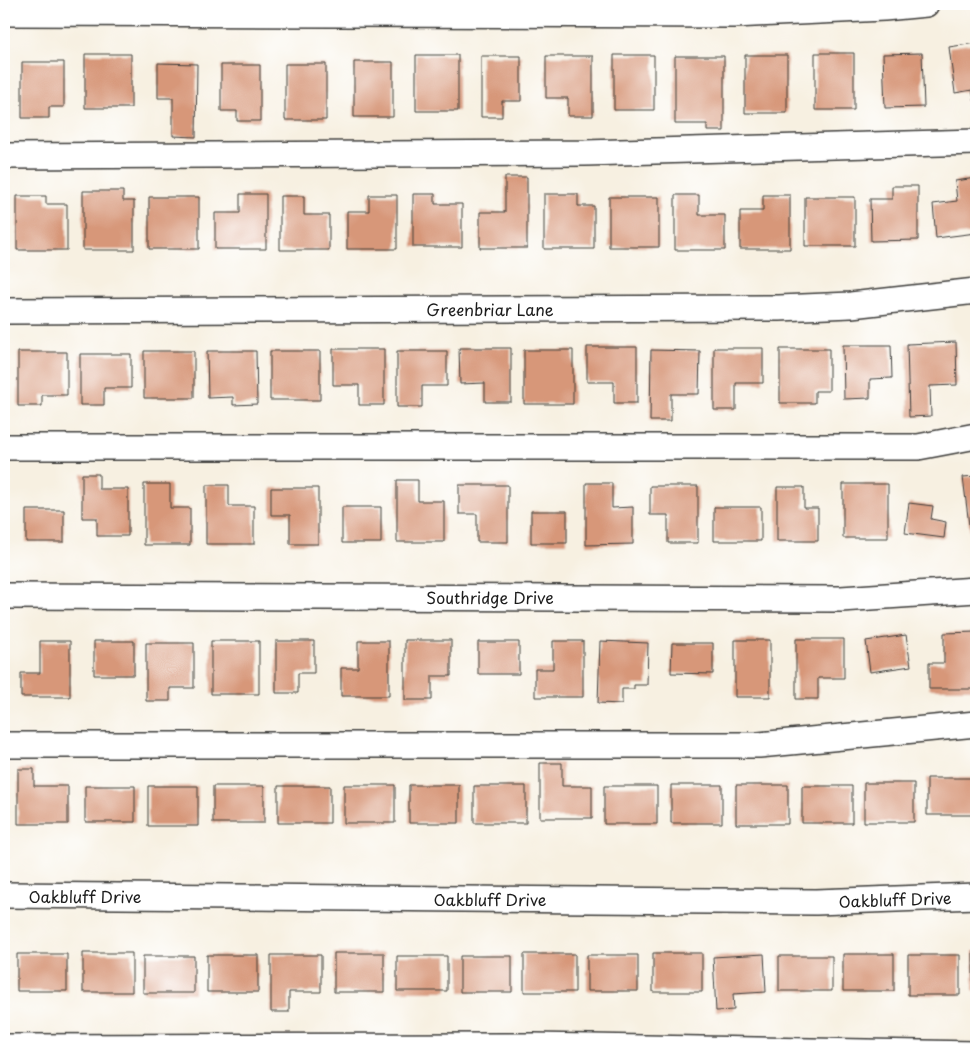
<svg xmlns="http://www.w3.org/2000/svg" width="980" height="1061" font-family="'Playpen Sans',sans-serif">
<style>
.building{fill:#d79779}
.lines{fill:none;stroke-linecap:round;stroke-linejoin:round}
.minor-casing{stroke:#3d3c3a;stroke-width:28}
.minor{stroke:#fff;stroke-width:25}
.labels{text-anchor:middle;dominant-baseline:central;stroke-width:4;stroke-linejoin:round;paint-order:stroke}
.street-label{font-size:16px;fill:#1c1c1c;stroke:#fff}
</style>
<rect width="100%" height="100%" fill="#fff"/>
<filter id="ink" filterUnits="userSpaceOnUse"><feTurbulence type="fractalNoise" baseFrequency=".02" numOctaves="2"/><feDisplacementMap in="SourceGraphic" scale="10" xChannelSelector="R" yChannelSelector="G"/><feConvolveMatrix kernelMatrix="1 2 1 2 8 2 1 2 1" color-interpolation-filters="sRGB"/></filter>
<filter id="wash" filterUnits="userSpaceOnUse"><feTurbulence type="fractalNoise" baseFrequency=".0096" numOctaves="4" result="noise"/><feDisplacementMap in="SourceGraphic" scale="20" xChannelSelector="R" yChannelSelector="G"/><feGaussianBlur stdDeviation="1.12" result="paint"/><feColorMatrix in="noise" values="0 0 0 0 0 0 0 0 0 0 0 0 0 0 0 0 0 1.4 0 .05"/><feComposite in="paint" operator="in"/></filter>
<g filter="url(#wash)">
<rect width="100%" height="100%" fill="#f7f0e1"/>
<g id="blocks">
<!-- building -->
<path class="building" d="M976 43V104H975L972 90 955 93 949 47Z
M815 53H854V110H815Z
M922 53 924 107 885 108 883 54Z
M85 54H131V108H85Z
M416 55H458V111H416Z
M614 55H654V110H614Z
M745 55H787V113H745Z
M481 56H521V101H502V117H481Z
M546 56H593V116H568V98H546Z
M675 56H724V131H707V124H675Z
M22 62H64V107H49V118H22Z
M354 62H393V117H354Z
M158 63 197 64 196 137 173 136V98H158Z
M285 64H326V120H285Z
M221 65H260V121H237V111H221Z
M505 177H527V248H480V212H505Z
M976 178V233L936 238 933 204 957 201 955 181Z
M892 186H918V240L871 241 870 199H892Z
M83 191H123V201H134V250H83Z
M240 194H266V249H215V213H240Z
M413 194H435V204H462V247H413Z
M544 194H578V206H594V249H544Z
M369 195H397V249H347V211H369Z
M675 195H699V215H725V250H675Z
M763 195H790V249H740V211H763Z
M17 196H46V204H67V250H17Z
M280 196H304V215H329V250H280Z
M149 197H199V249H149Z
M609 197H659V247H609Z
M805 197H855V246H805Z
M972 337H976V376H975Z
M956 342 957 385 930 386 931 416 909 417 907 344Z
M843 345H891L892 378 870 379V398L844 399Z
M587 347H637V403H614V382H587Z
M459 348H511V402H485V383L460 384Z
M714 348H763V383H736V410H714Z
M333 349H384V405H359V385H333Z
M780 349H829V391H815V403H780Z
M524 350H573V404H524Z
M651 350 700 351 699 394H671V421H650Z
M144 351H194V398H144Z
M207 351H256L257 404 233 405V397L208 398Z
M270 351H320V400H270Z
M397 351H447V386H422V407H397Z
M18 352H67V395H42V406H18Z
M80 354H131V388H104V405H80Z
M82 474H99V489H128V536H97V518H82Z
M976 476V532L970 533 963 477Z
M397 480H418V501H444V542H397Z
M586 483H612V508L633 507V544L586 545Z
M144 484H170V508H190V545H144Z
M843 484H888V538H843Z
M206 485H229V506H254V544H206Z
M459 485H508V542H477V514H459Z
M650 486H698V543H668V515H650Z
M777 487H804V508H818V541H777Z
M271 488H318V544H290V515H271Z
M909 503 933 506 931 519 946 522 944 538 905 533Z
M342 507H381V543H342Z
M714 507H761V541H714Z
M26 510H64V542H26Z
M531 511H567V543H531Z
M976 632V689H929V663H944V633Z
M906 635 911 666 870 672 866 641Z
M796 639H844V678H818V699H796Z
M405 640H451V676H432V700H405Z
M735 640H770V697H735Z
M40 641H70V697H21V673H40Z
M94 641H134V675H94Z
M211 641H259V694H211Z
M276 641H314V673H298V693H276Z
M358 641H389V696H341V668H358Z
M553 641H583V697H535V669H553Z
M600 641 648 643 647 685H634V689H622V704L598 703Z
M478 642H519V674H478Z
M146 643H194V688H170V701H146Z
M672 643H713V674L671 673Z
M540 763H562V786H592V818H540Z
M18 769H34V786H68V824H18Z
M927 778H976V815H927Z
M864 783H914V822H864Z
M344 785H395V823H344Z
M409 785H459V823H409Z
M671 785H722V823H671Z
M736 785H788V824H736Z
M85 786H135V822H85Z
M148 786H198V826H148Z
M213 786H264V823H213Z
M278 786H330V823H278Z
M474 786H526V823H474Z
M604 786H657V824H604Z
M802 786H852V823H802Z
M973 951H976V991H973Z
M83 953H132V992H83Z
M334 953H384V992H334Z
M653 953H702V992H653Z
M17 954H67V991H17Z
M524 954H575V992H524Z
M764 954 766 992 733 994 734 1010 716 1011 713 957Z
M843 954H894V991H843Z
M207 955H258V992H207Z
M271 955H321V992H289V1012H271Z
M587 955H638V991H587Z
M908 955H960V995H908Z
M143 956H194V993H143Z
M397 956H447V991H397Z
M460 956H512V992H460Z
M779 956H832V991H779Z"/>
</g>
</g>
<g filter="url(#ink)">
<use href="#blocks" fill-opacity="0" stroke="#3d3c3a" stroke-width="1"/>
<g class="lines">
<!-- minor casing -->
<g class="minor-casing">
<path id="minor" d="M4 13 734 15 884 8 926 4
M4 156 585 153 976 142
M4 311 779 308 851 305 976 291
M4 447H918L976 436
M4 596 841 599 976 590
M4 745H759L976 724
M4 895 816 902 976 896
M534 1046 976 1054
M4 1047 534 1046V1057"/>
</g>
<!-- minor -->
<use href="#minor" class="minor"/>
</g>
</g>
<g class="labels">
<!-- street labels -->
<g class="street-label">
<text x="490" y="309">Greenbriar Lane</text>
<text x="490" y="597">Southridge Drive</text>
<text x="85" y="896">Oakbluff Drive</text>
<text x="490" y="899">Oakbluff Drive</text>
<text transform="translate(895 899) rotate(-2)">Oakbluff Drive</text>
</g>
</g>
<!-- margin -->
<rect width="980" height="1061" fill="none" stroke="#fff" stroke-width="20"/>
</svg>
